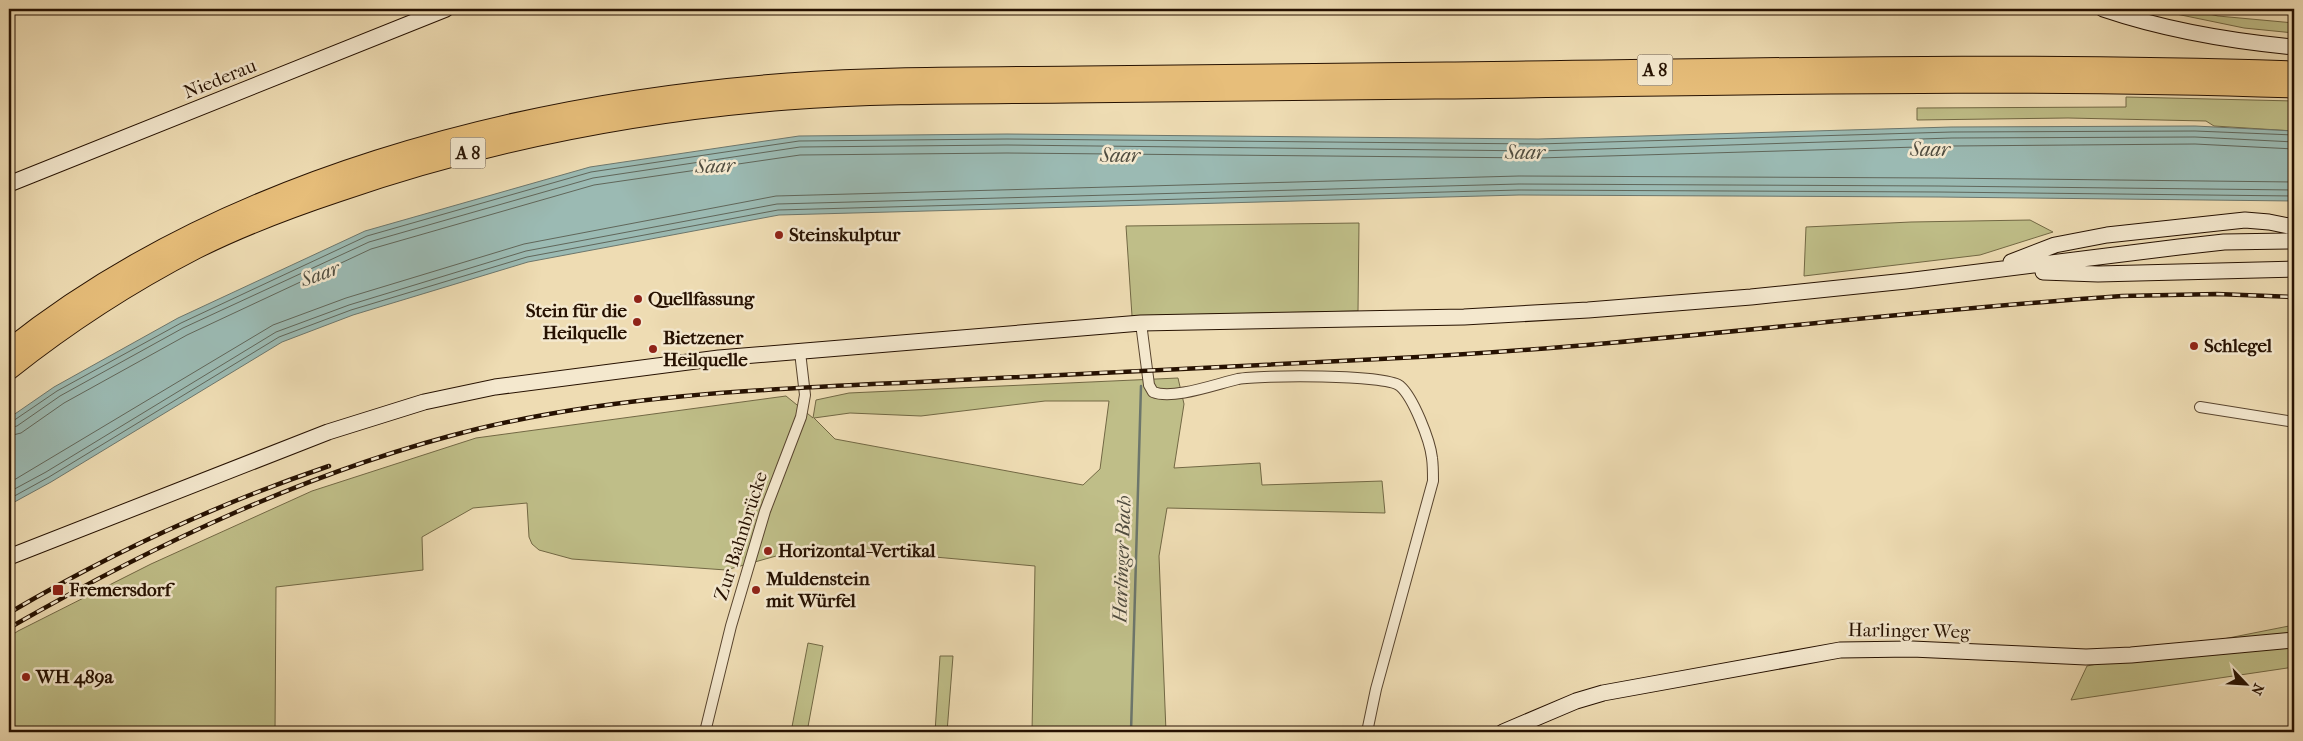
<svg xmlns="http://www.w3.org/2000/svg" width="2303" height="741" font-family="'IM FELL French Canon',serif">
<style>
.green{fill:#bfbe88;stroke:#726844;fill-rule:evenodd}
.water{fill:#9bbab3;stroke:#6c766c}
.lines{fill:none;stroke-linecap:round;stroke-linejoin:round}
.shore{stroke:#60665a;stroke-width:1}
.stream{stroke:#6c766c;stroke-width:2.5}
.street-casing{stroke:#58442e;stroke-width:12}
.secondary-casing{stroke:#261101;stroke-width:17}
.highway-casing{stroke:#261101;stroke-width:21}
.street{stroke:#f4e8ce;stroke-width:10}
.secondary{stroke:#f4e8ce;stroke-width:15}
.highway{stroke:#e7be7a;stroke-width:19}
.rail-casing{stroke:#261101;stroke-width:4.5}
.rail{stroke:#f4e8ce;stroke-width:2.5;stroke-dasharray:8;stroke-linecap:butt}
.poi-dot{fill:#8f2418;stroke:#f4e8ce;stroke-width:2}
.labels{text-anchor:middle;dominant-baseline:central;stroke-width:5;stroke-linejoin:round;paint-order:stroke}
.shield{fill:#f4e8ce;stroke:#64523e;stroke-width:1}
.shield-label{font-size:18px;font-weight:bold;fill:#261101}
.street-label{font-size:19px;fill:#261101;stroke:#f4e8ce}
.poi-label{font-size:19px;font-weight:bold;fill:#261101;stroke:#f4e8ce;text-anchor:start}
.water-label{font-size:20px;font-style:italic;fill:#4f4c3f;stroke:#f4e8ce}
</style>
<rect width="100%" height="100%" fill="#eedcb3"/>
<filter id="stains"><feTurbulence type="fractalNoise" baseFrequency=".004" numOctaves="4"/><feColorMatrix values="0 0 0 0 .2 0 0 0 0 .09 0 0 0 0 .02 0 0 0 .5 -.17"/></filter>
<radialGradient id="worn" r=".72"><stop offset=".6" stop-color="#630" stop-opacity="0"/><stop offset="1" stop-color="#630" stop-opacity=".3"/></radialGradient>
<!-- green -->
<path class="green" d="M2152 9H2187L2218 16 2294 23V33L2244 28Z
M2126 97 2294 101V131L2214 126 2206 121 2068 118 1917 120V108L2126 107Z
M2030 220 2053 232 1980 255 1804 276 1806 227 1911 222Z
M1359 223 1358 311 1132 316 1126 226Z
M1178 378 1184 404 1174 468 1260 463 1262 485 1382 481 1385 513 1167 508 1159 556 1166 732H1032L1035 566 812 546 726 570 572 559 539 550 532 544 529 537 527 503 473 508 422 537 423 570 276 587 275 732H9V637L18 631 151 564 312 491 476 438 786 396 813 418 816 400 849 393ZM1045 401H1109L1100 469 1083 485 835 439 814 418 850 413 921 416Z
M2294 625V667L2071 700 2087 666Z
M808 643 823 646 807 732H791Z
M940 656H953L947 732H935Z"/>
<!-- water -->
<path class="water" d="M2195 126 2294 131V201L1939 197 1519 195 779 215 528 262 353 315 282 342 51 482 9 505V418L54 387 178 318 365 231 590 167 799 136 1007 134 1538 139 1951 127Z"/>
<g class="lines">
<!-- shore -->
<path class="shore" d="M9 422 13 421 57 391 181 323 367 236 591 172 799 141 1007 139 1538 144 1952 132 2195 131 2294 135
M9 428 17 426 60 396 183 328 369 242 593 178 800 147 1007 145 1538 151 1952 138 2195 137 2294 142
M9 436 21 433 64 403 187 335 371 249 594 185 800 155 1007 153 1538 158 1952 146 2195 144 2294 149
M9 483 273 325 346 298 524 244 776 196 1519 176 1939 178 2294 182
M9 492 46 472 276 332 349 305 526 251 777 204 1519 184 1939 186 2294 190
M9 499 49 477 279 337 351 310 527 257 778 210 1519 190 1939 192 2294 196"/>
<!-- stream -->
<path class="stream" d="M1131 732 1141 386"/>
<!-- street casing -->
<g class="street-casing">
<path id="street" d="M1141 323 1149 385 1153 392C1173 400 1216 384 1238 379 1259 375 1387 374 1400 386 1413 397 1430 440 1432 458 1433 465 1433 473 1433 481L1376 689 1367 732
M2200 407 2294 422
M705 732 731 626 765 511 801 417 805 395 800 352"/>
</g>
<!-- secondary casing -->
<g class="secondary-casing">
<path id="secondary" d="M2103 9C2165 30 2229 41 2294 47
M9 184 446 9
M2011 262 2055 245 2107 235 2245 220 2269 222 2294 227
M2043 272 2098 274 2294 269
M9 557 328 432 424 402 495 387 719 358 1141 323 1464 317 1588 310 1751 297 1906 281 2179 247 2224 242 2294 241
M1503 732 1576 701 1603 693 1840 650 1912 649 2086 657 2131 655 2294 640"/>
</g>
<!-- highway casing -->
<g class="highway-casing">
<path id="highway" d="M9 349C222 179 520 103 788 83 886 76 984 77 1082 76 1204 74 1326 73 1447 72 1729 69 2012 61 2294 71
M9 370C67 324 130 283 196 249 242 226 290 208 338 192 483 142 635 112 787 100 881 93 975 94 1070 93 1191 91 1313 90 1435 89 1721 86 2008 78 2294 88"/>
</g>
<!-- street -->
<use href="#street" class="street"/>
<!-- secondary -->
<use href="#secondary" class="secondary"/>
<!-- highway -->
<use href="#highway" class="highway"/>
<!-- rail casing -->
<g class="rail-casing">
<path id="rail" d="M9 613C111 553 217 504 329 466
M9 628C157 543 311 470 477 429 622 394 771 389 919 382 1086 373 1252 366 1418 357 1653 344 1887 312 2122 296L2217 294 2294 297"/>
</g>
<!-- rail -->
<use href="#rail" class="rail"/>
</g>
<!-- markers -->
<g class="poi-dot">
<circle cx="779" cy="235" r="5"/>
<circle cx="638" cy="299" r="5"/>
<circle cx="637" cy="322" r="5"/>
<circle cx="2194" cy="346" r="5"/>
<circle cx="653" cy="349" r="5"/>
<circle cx="768" cy="551" r="5"/>
<rect x="52" y="584" width="12" height="12" rx="2.5"/>
<circle cx="756" cy="590" r="5"/>
<circle cx="26" cy="677" r="5"/>
</g>
<g class="labels">
<!-- shield labels -->
<g class="shield">
<rect x="1637.5" y="54.5" width="35" height="31" rx="4"/>
<rect x="450.5" y="137.5" width="35" height="31" rx="4"/>
</g>
<g class="shield-label">
<text x="1655" y="70">A 8</text>
<text x="468" y="153">A 8</text>
</g>
<!-- street labels -->
<g class="street-label">
<text transform="translate(220 79) rotate(-22)">Niederau</text>
<text transform="translate(741 536) rotate(-72)">Zur Bahnbrücke</text>
<text transform="translate(1909 631) rotate(1)">Harlinger Weg</text>
</g>
<!-- poi labels -->
<g class="poi-label">
<text x="789" y="235">Steinskulptur</text>
<text x="648" y="299">Quellfassung</text>
<text x="627" y="311" text-anchor="end">Stein für die<tspan x="627" dy="22">Heilquelle</tspan></text>
<text x="663" y="338">Bietzener<tspan x="663" dy="22">Heilquelle</tspan></text>
<text x="2204" y="346">Schlegel</text>
<text x="778" y="551">Horizontal-Vertikal</text>
<text x="766" y="579">Muldenstein<tspan x="766" dy="22">mit Würfel</tspan></text>
<text x="69" y="590">Fremersdorf</text>
<text x="36" y="677">WH 489a</text>
</g>
<!-- water labels -->
<g class="water-label">
<text x="1930" y="149">Saar</text>
<text x="1525" y="152">Saar</text>
<text x="1120" y="155">Saar</text>
<text transform="translate(715 166) rotate(-3)">Saar</text>
<text transform="translate(320 274) rotate(-20)">Saar</text>
<text transform="translate(1122 559) rotate(-88)">Harlinger Bach</text>
</g>
</g>
<!-- margin -->
<rect width="2303" height="741" fill="none" stroke="#eedcb3" stroke-width="30"/>
<rect x="10" y="10" width="2283" height="721" fill="none" stroke="#261101" stroke-width="2.5"/>
<rect x="15" y="15" width="2273" height="711" fill="none" stroke="#261101"/>
<!-- north arrow -->
<g transform="translate(2246 684) rotate(115)" stroke="#f4e8ce" stroke-width="4" paint-order="stroke">
<path d="M0-4L9 19L0 12L-9 19Z" fill="#261101"/>
<text y="-8" font-size="14" font-weight="bold" text-anchor="middle" fill="#261101">N</text>
</g>
<rect width="100%" height="100%" filter="url(#stains)"/>
<rect width="100%" height="100%" fill="url(#worn)"/>
</svg>
